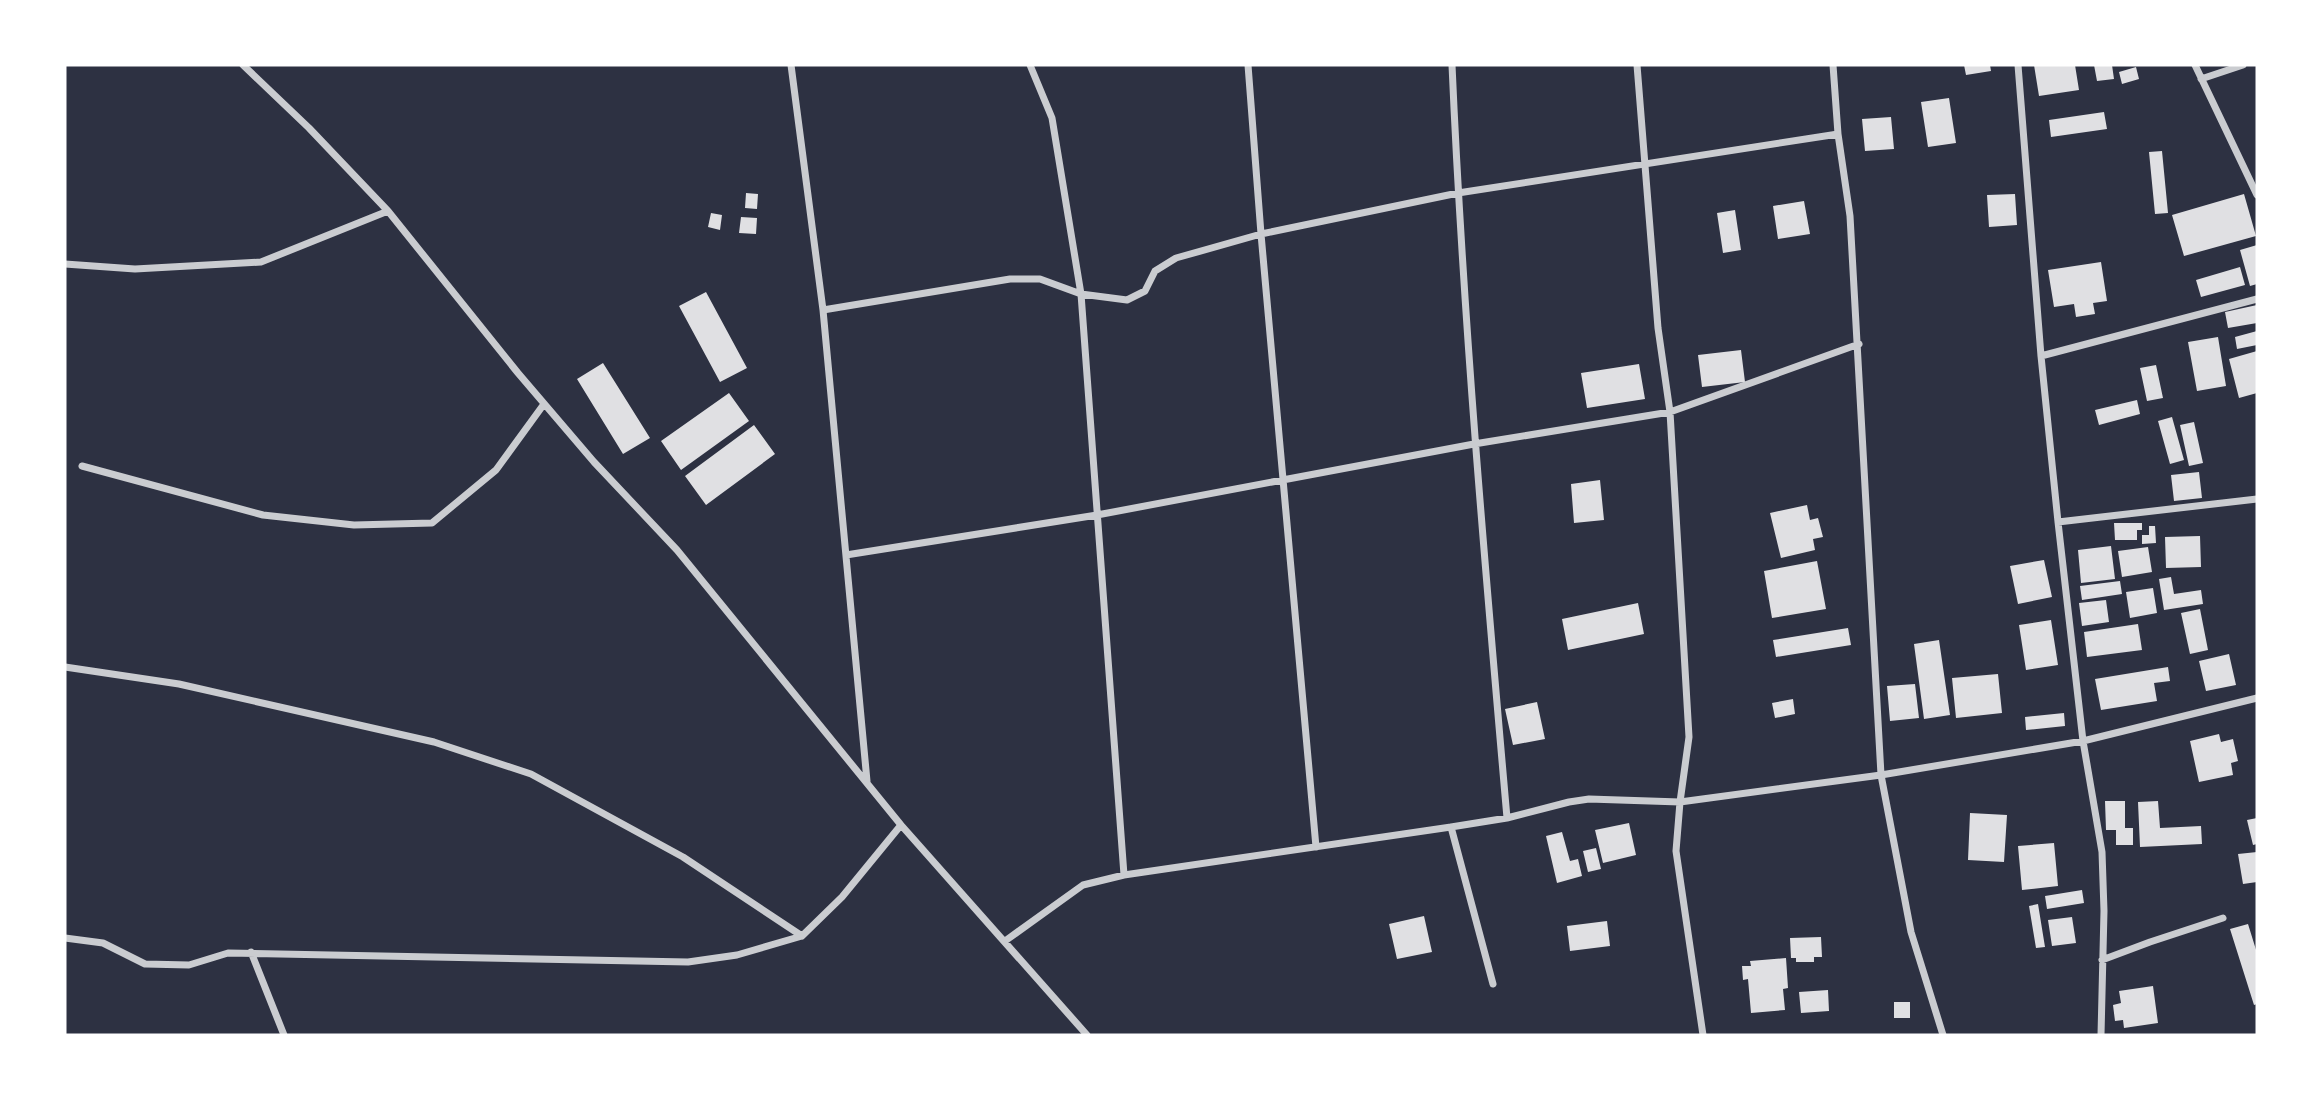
<svg xmlns="http://www.w3.org/2000/svg" width="2322" height="1100" font-family="Lato,sans-serif">
<style>
.building{fill:#e0e0e3}
.lines{fill:none;stroke-linecap:round;stroke-linejoin:round}
.minor{stroke:#caccd0;stroke-width:7}
</style>
<rect width="100%" height="100%" fill="#2d3142"/>
<!-- building -->
<path class="building" d="M1964 65H1990L1991 71 1966 75Z
M2034 65H2075L2079 90 2039 96Z
M2094 65H2112L2114 79 2097 81Z
M2136 67 2139 79 2122 84 2119 72Z
M1949 98 1956 143 1928 147 1921 102Z
M2104 112 2107 129 2051 137 2049 120Z
M1891 117 1894 149 1865 151 1862 119Z
M2162 151 2168 213 2155 214 2149 152Z
M746 193 758 194 757 209 745 208Z
M2015 194 2017 225 1989 227 1987 195Z
M2244 194 2256 236 2184 256 2172 215Z
M1804 201 1810 234 1778 239 1773 206Z
M1735 210 1741 250 1723 253 1717 213Z
M711 213 722 215 720 230 708 227Z
M741 217 757 218 756 234 739 233Z
M2257 245V284L2250 286 2240 250Z
M2101 262 2107 301 2093 303 2095 314 2076 317 2074 304 2054 307 2048 270Z
M2240 267 2245 285 2201 297 2196 280Z
M706 292 747 368 720 382 679 306Z
M2257 305V323L2228 328 2225 312Z
M2257 331V345L2237 349 2235 337Z
M2218 337 2226 386 2197 391 2188 342Z
M1741 350 1745 382 1702 387 1698 355Z
M2257 351V393L2239 398 2229 359Z
M603 363 650 438 623 454 577 379Z
M1639 364 1645 399 1587 408 1581 373Z
M2156 365 2163 398 2147 401 2140 368Z
M729 393 749 421 681 470 661 441Z
M2137 400 2140 414 2099 425 2095 410Z
M2172 417 2184 460 2170 464 2158 421Z
M2194 422 2203 463 2189 466 2180 425Z
M754 425 775 454 706 505 685 476Z
M2199 472 2202 498 2174 501 2171 475Z
M1600 480 1604 520 1574 523 1571 484Z
M1807 505 1810 520 1818 518 1823 537 1813 539 1815 550 1781 558 1770 513Z
M2114 523H2142V530H2137V540H2115Z
M2149 526H2155L2156 543 2142 544V535H2149Z
M2200 536 2201 567 2166 568 2165 537Z
M2111 546 2115 579 2081 583 2078 550Z
M2148 547 2152 572 2122 577 2118 551Z
M2044 560 2052 597 2018 604 2010 566Z
M1817 561 1826 609 1772 618 1764 571Z
M2171 577 2174 594 2201 590 2203 604 2164 610 2159 579Z
M2120 581 2122 594 2082 600 2080 586Z
M2153 588 2157 613 2130 618 2126 592Z
M2106 600 2109 622 2082 626 2079 603Z
M1638 603 1644 634 1568 650 1562 619Z
M2200 609 2208 650 2190 654 2181 613Z
M2051 620 2058 665 2026 670 2019 625Z
M2138 624 2142 650 2087 657 2084 632Z
M1848 628 1851 645 1776 657 1773 640Z
M1939 640 1950 715 1924 719 1914 644Z
M2229 654 2236 685 2206 691 2199 661Z
M2168 667 2170 681 2154 683 2157 701 2101 710 2095 679Z
M1998 674 2002 713 1956 718 1952 678Z
M1915 684 1919 718 1890 721 1887 686Z
M1793 699 1795 714 1775 718 1772 703Z
M1537 702 1545 739 1513 745 1505 709Z
M2064 713 2065 726 2026 730 2025 717Z
M2219 734 2221 742 2233 739 2238 761 2231 763 2233 775 2199 782 2190 741Z
M2105 801H2125V828H2133V845H2116V830H2106Z
M2158 801 2160 828 2201 826 2202 844 2140 847 2138 802Z
M1970 813 2007 815 2004 862 1968 860Z
M2257 818V844L2253 845 2247 820Z
M1629 823 1636 855 1603 863 1595 830Z
M1562 832 1570 861 1578 859 1582 876 1557 883 1546 836Z
M2054 843 2058 886 2022 890 2018 846Z
M1596 848 1601 869 1588 872 1583 851Z
M2257 852V882L2243 884 2238 854Z
M2082 890 2084 903 2047 909 2045 896Z
M2038 904 2045 947 2036 948 2029 906Z
M1424 916 1432 952 1397 959 1389 924Z
M2072 917 2076 943 2052 946 2048 920Z
M1607 921 1610 946 1570 951 1567 926Z
M2248 924 2257 953V1004L2254 1005 2230 929Z
M1821 937 1822 957H1814V962H1796V958H1791L1790 938Z
M1786 958 1788 988 1783 989 1785 1010 1751 1013 1748 979 1743 980 1742 966H1751L1750 961Z
M2153 986 2158 1023 2124 1028 2123 1020 2115 1021 2113 1005 2121 1003 2119 991Z
M1828 990 1829 1011 1801 1013 1799 992Z
M1894 1002H1910V1018H1894Z"/>
<g class="lines">
<!-- minor -->
<path class="minor" d="M243 65 309 128 388 211 518 373 594 462 677 550 901 825 1087 1035
M791 65 823 310 867 781
M1030 65 1052 118 1081 294 1124 875
M1248 65 1261 234 1316 847
M1452 65C1463 316 1485 567 1507 818
M2018 65 2041 356 2058 522 2083 741 2102 852 2104 911 2101 1035
M2195 65 2257 195
M2201 79 2243 65
M65 264 135 269 261 262 388 211
M823 310 1010 279H1040L1081 294 1127 300 1145 291 1155 271 1176 258 1261 234 1458 193 1838 134
M2041 356 2257 299
M82 466 263 515 354 525 432 523 496 470 544 404
M2058 522 2257 499
M846 555 1097 515 1474 444 1670 412 1859 344
M65 667 179 684 434 742 531 774 683 857 802 936
M1451 827 1493 984
M65 938 103 943 145 964 189 965 228 953 688 962 737 955 802 936 842 897 901 825
M1005 941 1083 885 1124 875 1451 827 1507 818 1569 802 1589 799 1680 802 1689 737 1670 412 1658 328 1637 65
M251 952 284 1035
M2102 960 2150 942 2223 918
M1703 1035 1676 851 1680 802 1881 775 1850 216 1838 134 1833 65
M1943 1035 1911 932 1881 775 2083 741 2257 698"/>
</g>
<!-- border -->
<rect width="2322" height="1100" fill="none" stroke="#ffffff" stroke-width="133"/>
</svg>
